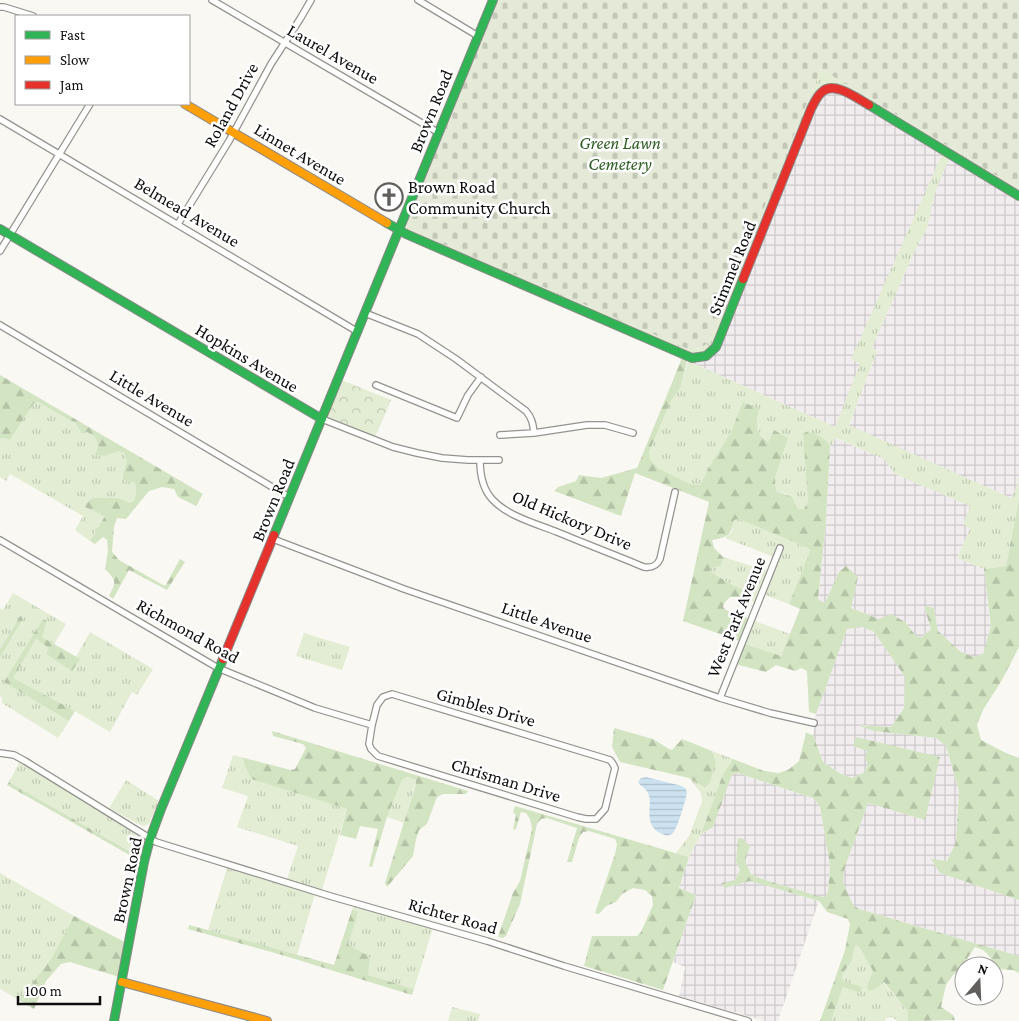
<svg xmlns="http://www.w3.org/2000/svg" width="1019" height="1021" font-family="'Crimson Pro',serif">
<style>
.industrial{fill:url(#industrial-grid)}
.grass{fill:url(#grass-tufts)}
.forest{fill:url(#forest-firs)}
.cemetery{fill:url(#cemetery-stones)}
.park{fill:url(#park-crowns)}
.water{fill:url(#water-rules)}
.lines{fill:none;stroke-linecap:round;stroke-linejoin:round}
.street-casing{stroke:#949390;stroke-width:8}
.fast-casing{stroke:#8a8987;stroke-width:10}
.slow-casing{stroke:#8a8987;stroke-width:10}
.jam-casing{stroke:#8a8987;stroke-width:10}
.street{stroke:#fefefd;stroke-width:5.5}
.fast{stroke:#30b455;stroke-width:8}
.slow{stroke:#ff9f0a;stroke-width:8}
.jam{stroke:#e5322d;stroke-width:8}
.labels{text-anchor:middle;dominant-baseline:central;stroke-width:5;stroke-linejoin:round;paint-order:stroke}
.street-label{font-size:18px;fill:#0d0d0d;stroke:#fff}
.park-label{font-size:18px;font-style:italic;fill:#2e5d24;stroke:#fff}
.poi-label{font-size:18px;fill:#0d0d0d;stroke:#fff;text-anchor:start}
</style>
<defs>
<pattern id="industrial-grid" width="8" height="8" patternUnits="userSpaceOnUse" patternTransform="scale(1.25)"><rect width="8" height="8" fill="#f1ecee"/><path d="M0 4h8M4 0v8" fill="none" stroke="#cdc9cb"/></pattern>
<pattern id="grass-tufts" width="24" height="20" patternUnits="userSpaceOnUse" patternTransform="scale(1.25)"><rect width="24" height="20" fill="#e2edd4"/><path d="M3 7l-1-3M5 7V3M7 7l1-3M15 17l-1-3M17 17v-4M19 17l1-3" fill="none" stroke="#c1cab5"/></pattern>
<pattern id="forest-firs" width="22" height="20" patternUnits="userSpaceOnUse" patternTransform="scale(1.25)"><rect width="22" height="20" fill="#d3e4c3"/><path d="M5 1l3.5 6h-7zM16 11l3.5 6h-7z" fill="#b4c2a6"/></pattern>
<pattern id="cemetery-stones" width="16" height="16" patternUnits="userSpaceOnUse" patternTransform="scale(1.25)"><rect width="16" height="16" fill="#e5e9d7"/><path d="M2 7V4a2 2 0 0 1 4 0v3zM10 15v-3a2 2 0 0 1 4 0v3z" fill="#c3c7b7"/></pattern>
<pattern id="park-crowns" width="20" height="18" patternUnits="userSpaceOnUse" patternTransform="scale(1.25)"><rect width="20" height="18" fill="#e2edd4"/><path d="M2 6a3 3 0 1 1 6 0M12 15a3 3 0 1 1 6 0" fill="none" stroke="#c1cab5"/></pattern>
<pattern id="water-rules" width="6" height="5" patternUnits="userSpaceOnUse" patternTransform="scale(1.25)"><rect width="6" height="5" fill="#cce2f0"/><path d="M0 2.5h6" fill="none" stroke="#aec1cd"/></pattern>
</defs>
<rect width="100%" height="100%" fill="#faf8f2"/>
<!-- industrial -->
<path class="industrial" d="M830 83 836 84 849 89 1019 192V477L1017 486 1011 498 849 426 877 351 872 347 917 246 927 229 935 192 949 159 852 359 861 364 835 427 688 361 691 353 697 354 812 96 817 89 823 84Z
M835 438 884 459 895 474 970 506V529L957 558 984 569 991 626 983 654 974 657 961 652 938 631 934 608 924 607 931 629 922 637 916 636 905 622 879 619 851 608 857 577 839 572 825 603 818 599 826 520 830 447Z
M863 627 874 632 905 677 904 708 891 727 860 725 874 731 936 738 946 746 959 791 956 842 947 861 932 860 940 873 1019 900V956L859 909 853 905 843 882 844 870 868 803 925 820 867 751 868 765 863 773 853 778 841 774 823 762 813 735 816 714 847 628Z
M738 773 813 798 820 806 830 866 828 891 825 897 818 896 759 878 751 874 745 861 750 846 738 839 736 862 740 870 735 880 725 888 750 881 819 901 778 1021H765L679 996 685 967 673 962 696 895 679 888 689 857 701 834 713 827 732 775Z"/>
<!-- grass -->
<path class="grass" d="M496 0H498L408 221V227L698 349 708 343 710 339 821 69 1019 189V192L849 89C831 82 824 79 812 96L714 343C705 356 699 354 685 351L407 230C405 217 414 202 419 190Z
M942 154 949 159 935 192 927 229 917 246 872 347 877 351 849 425 1011 498 1017 486 1019 477V499L1006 566 984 569 957 558 970 529 963 524 970 506 895 474 884 459 836 438 830 447 826 440 803 434 808 502 805 510 798 509 787 494 776 491 775 478 788 438 774 430 768 442C754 430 756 426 759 409L743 403 731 432 712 462 700 485 690 484 658 468 649 460V452L670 403 681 386 688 361 835 427 860 364 851 359Z
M38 402 76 424 82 434 87 432 95 437 98 446 95 455 105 456 118 451 124 453 127 460 122 478 135 483 136 494 134 502 129 503 86 507 105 516 90 541 75 530 83 516 10 474 6 481 0 477V439L4 438 10 440 34 403Z
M739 519 808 548 810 551 789 604 765 595 783 546 779 544 774 557 725 538 732 532 734 520Z
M723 557 768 571 756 603 750 600 751 596 749 593 727 582 710 571V568L721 566Z
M13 593 66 624 54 644 41 637 47 622 43 620 5 682 69 721 58 738 2 703V698L0 696V658L23 619 19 617 0 649V608L3 610Z
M752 620 790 634 781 656 743 643Z
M90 632 153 669 137 695 132 692 110 732 75 711 12 678 36 639 50 648 46 654 80 659 76 657Z
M304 633 350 647 342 670 296 656Z
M712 751 733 759 723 774 701 834 689 857 676 853 689 836 702 802 701 793 689 778 704 788 716 762Z
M233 755 244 758V764L251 779 347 809 322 890 287 879 298 846 237 827 248 796 222 788Z
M20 761 131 831C147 844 144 842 139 860L133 857 130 851 9 782Z
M407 777 416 780 404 823 387 817 402 780Z
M126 780 159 801 149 824 144 826 136 823 109 808Z
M227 868 315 894 297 955 208 930Z
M0 873 74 916 51 959 19 1000 0 989Z
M354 905 433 928 414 989 368 975 348 945 357 913 352 910Z
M858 945 873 971 867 986 876 988 883 982 908 1012V1021H897L892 1017 886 1018 885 1021H831L843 987 860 993 843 981 842 975 852 960 855 946Z
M452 1007 480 1014 478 1021H448Z"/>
<!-- forest -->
<path class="forest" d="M682 358 687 361 681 386 670 403 649 452 650 460 658 468 690 484 700 485 712 462 731 432 743 402 759 409C756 425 754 431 768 442L774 430 788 438 775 478 776 491 792 497 798 509H804L808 502 803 434 808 431 826 440 830 447 826 520 818 599 825 603 839 572 846 566 858 577 851 608 879 619 891 614 905 622 916 636 922 637 931 629 924 606 934 608 938 631 961 652 974 657 983 654 991 626 984 569 1006 566 1019 499V647L1002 680 983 710 977 725 981 740 1006 753 1019 758V900L940 873 931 859 947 861 956 842 959 791 946 746 936 738 874 731 857 725 891 727 904 708 905 677 874 632 863 627 847 629 816 714 809 712 807 671 801 668 795 671 776 665 766 672 735 664 743 643 781 656 800 609 789 604 810 551 808 548 739 519 734 520C731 536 728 537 712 540L714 548 723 557 721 566 711 568 710 571 727 582 749 593 751 596 750 600 738 597H730L725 602 723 607 726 610 748 618 740 641 683 621 709 502 635 473 621 516 554 491 558 487 576 481 579 475 601 478 637 468Z
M0 375 203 494 196 506 178 497 174 489 162 487 149 491 126 519 117 518 114 527 112 552 119 560 165 586 180 559 185 562 167 590 129 570 113 599 109 596C116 582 117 581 105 569L108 551 107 540 103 537 95 544 90 541 105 516 85 507 86 504 92 498H118L129 503 134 501 136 494 135 483 132 482H126L122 478 127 460 124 453 118 451 105 456 95 455 98 446 95 437 87 432 82 434 76 424 38 402 34 403 10 440 4 438 0 439Z
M20 616 23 619 0 658V649Z
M43 619 47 621 42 637 80 659 72 671 46 654 49 648 36 639 13 678 75 711 69 721 4 682Z
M614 728 653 739 669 749 672 750 682 739 712 751 716 762 710 782 705 788 689 778 620 762 612 747Z
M272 731 468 791 466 794H443L437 797 427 824 419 830 416 839 413 856 387 887 385 883 415 787 416 780 407 777 402 780 387 817 372 867 369 866 378 829 360 826 356 839 340 835 347 809 251 779 244 764V758L291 770 295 769 306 748 303 744 273 736Z
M806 733 813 735 823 762 841 774 852 778 863 773 868 765 865 758 867 751 853 746 856 737 940 757 925 820 868 803 844 870 843 882 853 905 859 909 1019 956V973L1013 970 997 969C991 959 988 950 975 947L958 972 953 975 946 985 941 1007 953 1015 955 1020 908 1021V1012L884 982 876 988 869 991 867 986 873 971 858 945 855 946 852 960 842 975 843 981 862 987 860 993 843 987 831 1021H820L845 950 850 924 848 919 827 912 819 901 750 881 725 888 721 883 735 880 740 870 736 862 738 838 743 839 750 846 745 861 751 874 759 878 818 896 825 897 828 891 830 866 820 806 813 798 738 773 732 775 713 827 701 834 723 774 733 759 764 771 778 773 788 770 799 761Z
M9 782 131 852 133 857 7 785Z
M515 806 689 857 679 888 696 895 663 990 584 966 592 936H637L641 932 653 905 652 896 645 890 633 888 622 894 616 902 606 906 599 914 595 913 615 854 617 844 615 839 589 831 583 832 579 838 572 862H567L577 828 547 818 541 819 537 824 520 904 506 936 503 938 498 937 513 893 520 881 532 829 530 819 526 813 521 812 516 829 513 830 516 815 513 812Z
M352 910 358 912 348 945 370 957 368 975 414 989 412 995 282 955 188 929 189 925 208 930 334 965Z
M74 916 125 942 119 977 70 962 61 964 46 981 34 1009 19 1000 51 959Z"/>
<!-- cemetery -->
<path class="cemetery" d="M498 0H1019V189L821 69 710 339C705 348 697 349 688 349L409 229 408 227V221Z"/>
<!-- park -->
<path class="park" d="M339 379 391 400 374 440 323 419Z"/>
<!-- water -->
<path class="water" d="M646 777 682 786 686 789 687 793C685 802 678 827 673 833 669 836 666 836 662 834 656 832 651 826 650 820 648 811 652 801 648 793 646 788 641 787 638 782L641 778Z"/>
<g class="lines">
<!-- street casing -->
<g class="street-casing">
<path id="street" d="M212 0 439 133
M418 0 478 36
M0 7H4L33 16
M0 119 358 332
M178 224 229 141 271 64 300 19 311 0
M0 251 90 104
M365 313 418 334 456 359 526 411C532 418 533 424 534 433
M0 325 289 497
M376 385 457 418 468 395 481 377
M322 419 393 447 417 453 442 458 468 460H499
M500 435 534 433 587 425H605L633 433
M480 460C480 474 482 488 492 499 507 516 537 524 557 532 586 544 615 555 644 567 652 568 657 566 660 559L675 492
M273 539 404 589 720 698 770 713 814 723
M0 540 218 668 315 708 372 725
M392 694 610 760 613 764 615 768 605 809 596 819H586L577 817 378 756 371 749 369 744 372 725 377 705 383 697Z
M720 698 780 548
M0 753 14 755 25 761 156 842 330 896 487 941 564 966 748 1021"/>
</g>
<!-- fast casing -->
<g class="fast-casing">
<path id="fast" d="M869 105 1019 196
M387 223 406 234 692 358 706 356 716 347 743 279
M0 229 322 419
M274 535 493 0
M114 1021 144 862 150 839 161 809 223 659"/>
</g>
<!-- slow casing -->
<g class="slow-casing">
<path id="slow" d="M185 104 387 223
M122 982 267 1021"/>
</g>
<!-- jam casing -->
<g class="jam-casing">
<path id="jam" d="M743 279 811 109C814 103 817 96 822 92 834 80 858 99 869 105
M223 659 274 535"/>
</g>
<!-- street -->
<use href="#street" class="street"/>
<!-- fast -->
<use href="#fast" class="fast"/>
<!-- slow -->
<use href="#slow" class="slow"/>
<!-- jam -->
<use href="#jam" class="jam"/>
</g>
<!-- icons -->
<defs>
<g id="church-ring" transform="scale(1.4375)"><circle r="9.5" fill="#fff" stroke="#605f5d" stroke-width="1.5"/><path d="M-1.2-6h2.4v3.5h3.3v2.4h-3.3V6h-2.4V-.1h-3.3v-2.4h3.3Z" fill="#605f5d"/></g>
</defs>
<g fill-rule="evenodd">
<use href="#church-ring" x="389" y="197"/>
</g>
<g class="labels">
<!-- street labels -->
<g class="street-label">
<text transform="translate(333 54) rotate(30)">Laurel Avenue</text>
<text transform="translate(231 105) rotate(-61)">Roland Drive</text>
<text transform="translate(431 111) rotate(-68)">Brown Road</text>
<text transform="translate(300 154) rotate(31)">Linnet Avenue</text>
<text transform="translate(187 212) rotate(31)">Belmead Avenue</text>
<text transform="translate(732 268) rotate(-68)">Stimmel Road</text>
<text transform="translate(247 358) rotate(31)">Hopkins Avenue</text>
<text transform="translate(152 398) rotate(31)">Little Avenue</text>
<text transform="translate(273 500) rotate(-68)">Brown Road</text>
<text transform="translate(572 520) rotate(23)">Old Hickory Drive</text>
<text transform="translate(736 617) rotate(-68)">West Park Avenue</text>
<text transform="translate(547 622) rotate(19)">Little Avenue</text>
<text transform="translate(188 631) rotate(29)">Richmond Road</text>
<text transform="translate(486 707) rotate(16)">Gimbles Drive</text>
<text transform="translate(506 780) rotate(17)">Chrisman Drive</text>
<text transform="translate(127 880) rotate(-78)">Brown Road</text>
<text transform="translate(453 916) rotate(16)">Richter Road</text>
</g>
<!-- park labels -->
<g class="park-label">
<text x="620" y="143">Green Lawn<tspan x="620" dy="21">Cemetery</tspan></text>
</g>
<!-- poi labels -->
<g class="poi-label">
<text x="408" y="187">Brown Road<tspan x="408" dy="21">Community Church</tspan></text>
</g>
</g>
<!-- legend -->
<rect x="15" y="15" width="175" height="90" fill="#ffffff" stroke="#9e9e9e"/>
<rect x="25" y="31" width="25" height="8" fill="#30b455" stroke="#9e9e9e"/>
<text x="60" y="40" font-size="15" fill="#0d0d0d">Fast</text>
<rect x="25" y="56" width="25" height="8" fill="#ff9f0a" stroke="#9e9e9e"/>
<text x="60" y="65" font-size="15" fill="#0d0d0d">Slow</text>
<rect x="25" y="81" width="25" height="8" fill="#e5322d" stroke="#9e9e9e"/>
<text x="60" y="90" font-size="15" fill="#0d0d0d">Jam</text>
<!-- north arrow -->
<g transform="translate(979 981) rotate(19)"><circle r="24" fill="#ffffff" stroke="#9e9e9e"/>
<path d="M0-4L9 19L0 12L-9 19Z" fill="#605f5d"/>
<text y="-8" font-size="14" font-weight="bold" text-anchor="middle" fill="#0d0d0d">N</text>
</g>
<!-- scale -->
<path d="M18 996v8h82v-8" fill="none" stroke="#0d0d0d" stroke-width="2.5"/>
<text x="25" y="996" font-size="15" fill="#0d0d0d" stroke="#ffffff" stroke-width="4" paint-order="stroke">100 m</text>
</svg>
